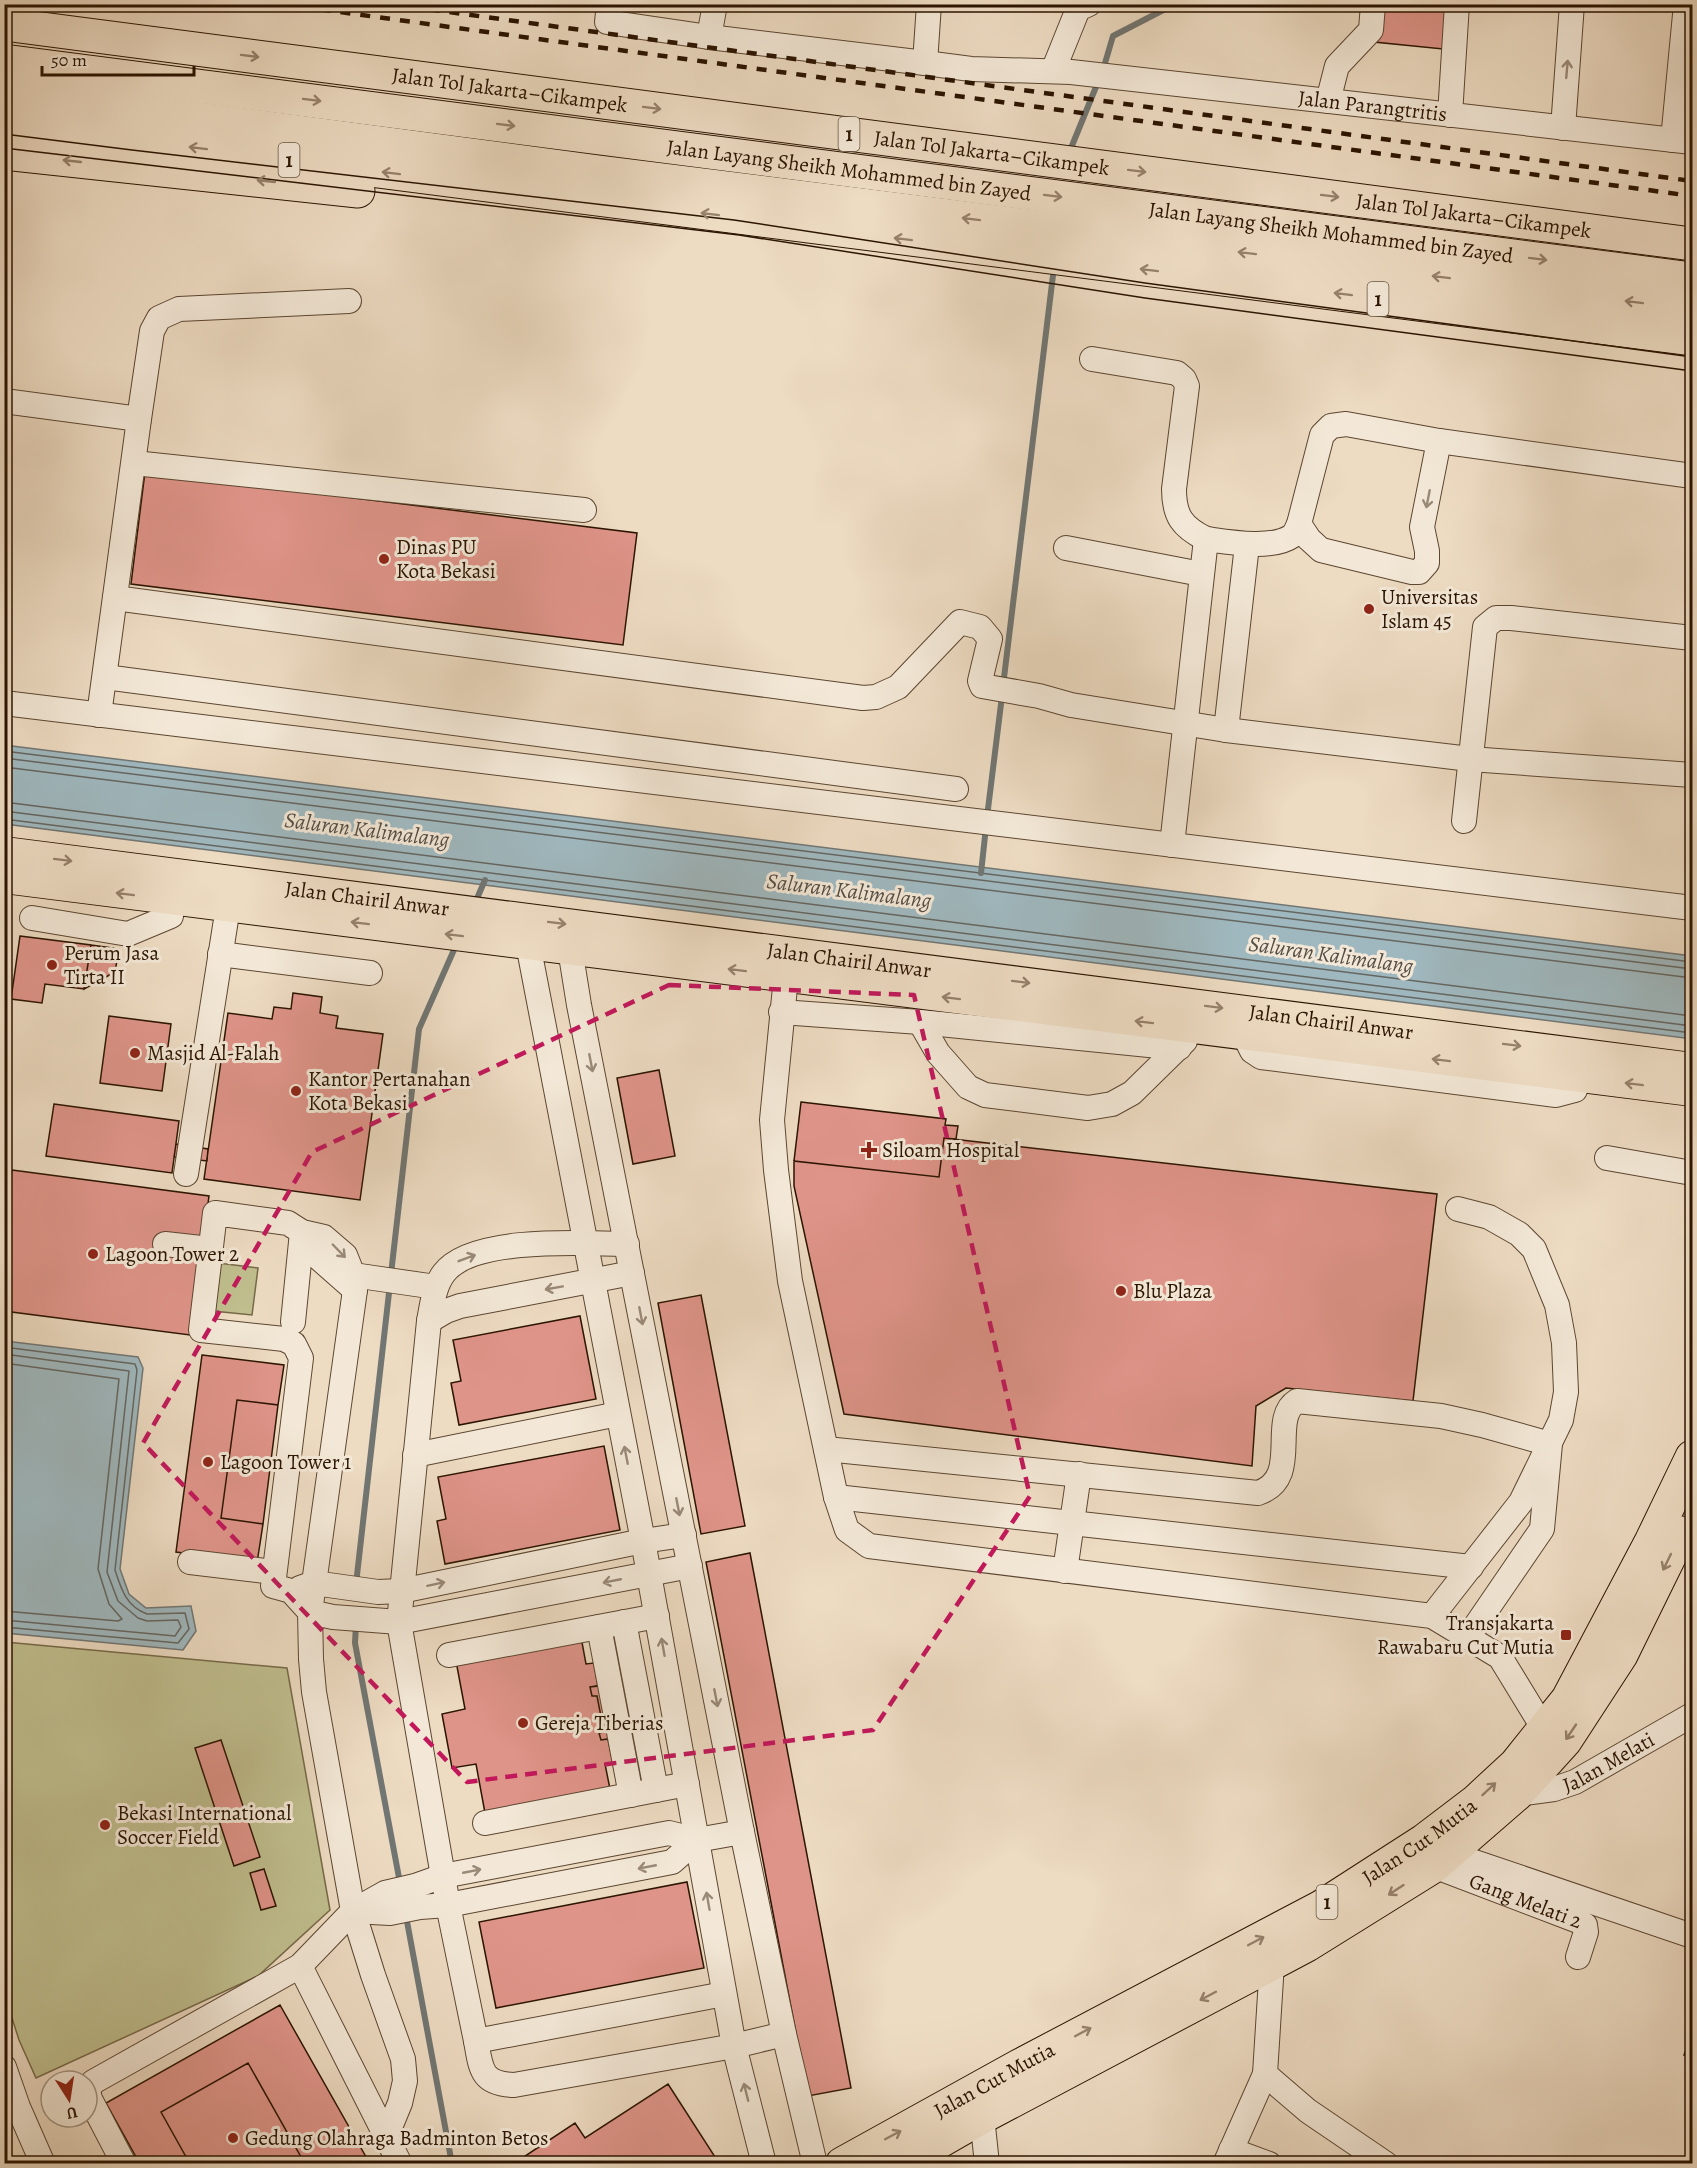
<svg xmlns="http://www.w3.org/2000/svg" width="1697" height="2168" font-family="Alegreya,serif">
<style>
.pitch{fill:#c0be8e;stroke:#766948;stroke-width:1.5}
.water{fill:#9fb8bf;stroke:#717673;stroke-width:1.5}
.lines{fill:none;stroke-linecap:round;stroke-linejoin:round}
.shore{stroke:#656660;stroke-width:1.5}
.stream{stroke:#717673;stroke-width:6}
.building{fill:#df9489;stroke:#2b1401;stroke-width:1.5}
.minor-casing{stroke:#5c4631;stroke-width:26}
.major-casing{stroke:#2b1401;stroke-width:32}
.highway-casing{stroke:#2b1401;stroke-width:35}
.minor{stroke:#f3e8d7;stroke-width:24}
.major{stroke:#eddbc2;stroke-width:30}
.highway{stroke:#eddbc2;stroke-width:33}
.tram{stroke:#2b1401;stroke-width:1.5}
.rail{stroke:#2b1401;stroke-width:4.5;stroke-dasharray:10 10;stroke-linecap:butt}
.oneway{stroke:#96816b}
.oneway2{stroke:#998977}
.marked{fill:none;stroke:#c2185b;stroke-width:4.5;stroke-dasharray:12 8;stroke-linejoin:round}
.poi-dot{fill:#8f2418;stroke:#f3e8d7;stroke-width:2}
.labels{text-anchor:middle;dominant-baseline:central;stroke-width:6;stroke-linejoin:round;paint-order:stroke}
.shield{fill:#f3e8d7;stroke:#675441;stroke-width:1.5}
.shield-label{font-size:20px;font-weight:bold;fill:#2b1401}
.street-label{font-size:21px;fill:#2b1401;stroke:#f3e8d7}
.poi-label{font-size:21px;fill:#2b1401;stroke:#f3e8d7;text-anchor:start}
.water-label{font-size:22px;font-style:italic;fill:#544d44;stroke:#f3e8d7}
</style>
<rect width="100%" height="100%" fill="#eddbc2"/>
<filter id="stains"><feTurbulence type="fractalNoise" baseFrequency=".00333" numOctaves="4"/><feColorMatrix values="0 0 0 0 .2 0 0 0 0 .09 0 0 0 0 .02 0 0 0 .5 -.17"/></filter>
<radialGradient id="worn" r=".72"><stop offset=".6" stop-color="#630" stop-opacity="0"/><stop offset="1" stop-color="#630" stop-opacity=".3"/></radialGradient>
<!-- pitch -->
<path class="pitch" d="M218 1263 258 1268 252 1315 213 1311Z
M5 1642 287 1668 330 1910 258 1976 36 2078 19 2040 5 1996Z"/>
<!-- water -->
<path class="water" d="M4 745 1692 956V1039L5 824Z
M5 1341 138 1357 143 1368 120 1569 129 1594 146 1608 191 1606 196 1631 183 1650 5 1633Z"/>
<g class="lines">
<!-- shore -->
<path class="shore" d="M4 751 1692 962
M4 758 1692 969
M4 767 1692 978
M4 802 1692 1016
M4 811 1692 1026
M4 819 1692 1033
M4 1347 135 1364 137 1370 115 1570C121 1589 126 1606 147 1614L185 1613 189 1629 178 1643 4 1627
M4 1354 129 1371 107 1572 118 1601 138 1618 147 1621 178 1620 181 1627 175 1636 4 1620
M4 1363 119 1379 98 1569 109 1604 122 1619 118 1621 4 1611"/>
<!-- stream -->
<path class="stream" d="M1103 70 1113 36 1175 4
M1069 153 1098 82
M1003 686 1054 267
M987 817 1002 696
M981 873 986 827
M475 903 485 880
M391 1274 419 1029 457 943
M356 1584 390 1284
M356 1624 355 1643 400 1883
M406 1916 452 2164"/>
</g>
<!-- building -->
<path class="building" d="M1378 4H1446L1443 49 1374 42Z
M145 472 637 533 623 645 131 584Z
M20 936 91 945 84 989 45 984 42 1003 11 999Z
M91 945 119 949 115 972 84 989Z
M293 993 322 997 320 1013 338 1016 336 1028 383 1034 360 1200 204 1179 228 1013 272 1019 274 1007 291 1009Z
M109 1016 171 1024 162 1091 100 1083Z
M659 1070 675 1156 633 1164 617 1078Z
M801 1102 946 1119 945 1125 958 1126 956 1139 944 1138 939 1177 794 1161Z
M54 1104 179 1121 172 1173 46 1156Z
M944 1138 1437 1194 1413 1401 1286 1388 1256 1406 1252 1466 844 1414 794 1186V1161L939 1177Z
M176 1144 208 1149 207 1161 174 1157Z
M12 1170 209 1196 190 1335 4 1311V1191L8 1192Z
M701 1295 745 1526 701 1534 658 1303Z
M580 1316 596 1399 459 1425 451 1383 461 1381 453 1340Z
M202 1355 284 1365 278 1405 237 1400 221 1518 263 1524 257 1563 176 1552Z
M237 1400 278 1405 263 1524 221 1518Z
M604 1446 620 1530 445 1564 437 1521 446 1519 438 1477Z
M750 1553 851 2088 808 2096 706 1562Z
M581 1637 586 1664 594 1663 598 1686 590 1687 592 1696H597L604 1732 599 1733 601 1740 608 1739 613 1763 605 1764 610 1789 485 1813 476 1764 452 1768 442 1714 465 1709 456 1661Z
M626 1680 637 1734 601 1740 599 1733 604 1732 597 1696H592L590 1687Z
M221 1740 260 1857 234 1866 195 1748Z
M264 1869 276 1906 261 1910 250 1873Z
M687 1882 704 1968 496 2008 479 1922Z
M280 2005 370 2164H305L248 2063 161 2112 190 2164H140L106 2103Z
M1692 2034V2058L1684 2055Z
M248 2063 305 2164H190L161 2112Z
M668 2084 717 2160 711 2164H513L575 2123 585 2138Z"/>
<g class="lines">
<!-- minor casing -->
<g class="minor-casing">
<g id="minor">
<path d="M609 4 607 22 709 37 925 63 929 4"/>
<path d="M709 37 715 4"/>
<path id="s1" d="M925 63 971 69 1071 72 1692 142"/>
<path d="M1053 71 1078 9 1089 4"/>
<path d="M1328 101 1337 66 1371 30 1373 4"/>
<path d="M1450 115 1457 4"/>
<path d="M1563 128 1572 4"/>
<path d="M1673 140 1686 4"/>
<path d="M1092 359 1177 373 1184 379 1187 386 1174 489C1174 516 1182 527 1206 539"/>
<path d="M4 401 139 419 99 715"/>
<path d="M139 419 152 331 159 318 179 309 349 301"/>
<path d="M134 463 584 510"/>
<path d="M1299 524 1309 539 1321 550 1412 572H1419L1427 563V551L1422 527 1439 441"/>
<path d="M1066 548 1201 574"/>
<path d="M115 598 863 698 876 697 898 687 960 622 980 627 990 639 980 681 982 686 1039 696 1071 705 1226 730 1470 759 1692 775"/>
<path d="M105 677 956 789"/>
<path d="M4 703 1692 908"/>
<path d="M1226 730 1247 545"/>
<path d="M1464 821 1485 627 1496 618H1511L1692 638"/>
<path d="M1172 845 1206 539C1228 542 1272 550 1292 536 1295 534 1297 528 1299 524L1322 435 1331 426 1346 424 1439 441 1692 476"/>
<path d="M32 918 128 934 171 916 172 900"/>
<path d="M528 944 643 1541 734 2046 764 2164"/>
<path d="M570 949 579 1005 742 1832 784 2034 815 2164"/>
<path d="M220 954 370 973"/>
<path d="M786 977 772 1120 776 1170 790 1281 836 1497 847 1530 869 1546 1432 1616 1500 1657 1544 1729"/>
<path d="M781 1012 920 1022 1179 1048"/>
<path d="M920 1022 938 1053 968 1087 985 1095 1088 1108 1112 1104 1132 1093 1185 1041"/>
<path d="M1244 1035 1252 1051 1261 1057 1556 1095 1575 1090 1579 1077"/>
<path d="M1607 1158 1692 1173"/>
<path d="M186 1174 228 907"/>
<path d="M302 1232 313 1253 355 1290"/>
<path d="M165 1244 210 1249"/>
<path d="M627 1244C584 1243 472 1236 444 1273 434 1286 432 1305 429 1321L399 1622 448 1905 476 2041 724 1994"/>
<path d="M353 1275 436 1287"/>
<path d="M429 1321 446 1311 460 1306 632 1273"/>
<path d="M293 1322 302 1232"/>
<path d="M826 1449 1258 1493C1303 1478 1268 1419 1297 1401L1441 1416 1482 1425 1550 1444 1542 1529 1468 1637"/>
<path d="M415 1455 618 1414"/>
<path d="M836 1497 1471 1567"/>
<path d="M190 1562 274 1572"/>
<path d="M1065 1571 1079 1474"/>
<path d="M300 1588 314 1583 378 1592 401 1591 643 1541 684 1535"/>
<path d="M1432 1616 1521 1502 1561 1420 1566 1392 1564 1343 1557 1305 1534 1249 1519 1234 1489 1217 1458 1209"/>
<path d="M624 1622 656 1790"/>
<path d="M599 1627 631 1795"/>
<path d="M449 1655 657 1616"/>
<path id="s2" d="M1517 1794 1554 1789 1575 1782 1692 1715"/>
<path d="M485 1823 687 1784"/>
<path d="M1448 1853 1692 1936"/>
<path id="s3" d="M1434 1866 1581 1922 1585 1925 1586 1932 1578 1957"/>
<path d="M353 1911 390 1913 420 1907 448 1905 672 1862 697 1840"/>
<path d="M1272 1963 1265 2074 1308 2111 1386 2164"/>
<path d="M300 1966 400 2164"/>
<path d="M476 2041C481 2069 481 2084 514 2085L734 2046 784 2034"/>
<path d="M4 2067 18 2107 43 2164"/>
<path d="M982 2117 987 2164"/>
<path d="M386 2137 400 2103 405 2081 403 2059 373 1975 353 1911 314 1692 311 1659 310 1612 355 1290 353 1275 345 1255 324 1237 302 1232 288 1223 215 1213 201 1330 284 1339 294 1344 301 1358 273 1586 291 1591 310 1612 333 1617 399 1622 690 1566"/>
<path d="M1231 2150 1269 2164"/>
<path d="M124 2164 90 2099 88 2090 93 2082 300 1966 353 1911 385 1893 415 1886 443 1876 669 1833 697 1840 742 1832"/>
<path d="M1225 2164 1265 2074"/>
</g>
</g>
<!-- major casing -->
<g class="major-casing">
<g id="major">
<path id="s4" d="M4 852 1692 1068"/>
<path d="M4 878 1692 1091"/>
</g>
</g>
<!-- highway casing -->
<g class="highway-casing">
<g id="highway">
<path id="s5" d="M4 24 1692 244"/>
<path id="s6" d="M4 61 1692 279"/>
<path d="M4 93 599 172 1692 309"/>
<path d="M4 123 1692 339"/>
<path d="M4 153 358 191"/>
<path id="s7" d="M842 2164 1019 2066 1321 1907 1425 1840 1475 1802 1516 1764 1568 1699 1651 1542 1692 1457"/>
<path d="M900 2164 982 2117 1307 1945 1434 1866 1517 1794 1565 1741 1621 1655 1681 1533"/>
</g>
</g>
<!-- minor -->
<use href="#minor" class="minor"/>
<!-- major -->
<use href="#major" class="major"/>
<!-- highway -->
<use href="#highway" class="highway"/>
<!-- tram -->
<path class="tram" d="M4 134 132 150 734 220 1145 283 1692 357
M4 148 739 235 1145 298 1692 371"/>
<!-- rail -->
<path class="rail" d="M281 4 1692 196
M390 4 1692 181"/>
</g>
<!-- one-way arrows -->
<defs><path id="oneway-shaft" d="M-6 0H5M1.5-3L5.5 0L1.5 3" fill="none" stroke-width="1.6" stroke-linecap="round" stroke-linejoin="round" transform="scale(1.5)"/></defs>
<g class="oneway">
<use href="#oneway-shaft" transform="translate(250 56) rotate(7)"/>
<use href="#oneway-shaft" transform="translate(312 100) rotate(7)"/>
<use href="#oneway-shaft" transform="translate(652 108) rotate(7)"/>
<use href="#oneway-shaft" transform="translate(506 125) rotate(7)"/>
<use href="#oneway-shaft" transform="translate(198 148) rotate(-173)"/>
<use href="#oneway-shaft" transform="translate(72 161) rotate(-174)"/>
<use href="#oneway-shaft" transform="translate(1137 171) rotate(7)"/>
<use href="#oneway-shaft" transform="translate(391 173) rotate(-173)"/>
<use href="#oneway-shaft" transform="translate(266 181) rotate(-174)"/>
<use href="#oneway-shaft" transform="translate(1053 196) rotate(7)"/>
<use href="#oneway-shaft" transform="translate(1330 196) rotate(7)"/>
<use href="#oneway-shaft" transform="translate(710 214) rotate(-173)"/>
<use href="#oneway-shaft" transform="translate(971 219) rotate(-173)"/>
<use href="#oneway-shaft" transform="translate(903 239) rotate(-173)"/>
<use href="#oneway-shaft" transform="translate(1247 253) rotate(-173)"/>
<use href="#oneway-shaft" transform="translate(1538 259) rotate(7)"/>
<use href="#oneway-shaft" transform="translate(1149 270) rotate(-173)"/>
<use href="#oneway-shaft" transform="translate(1441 277) rotate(-173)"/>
<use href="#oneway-shaft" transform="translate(1343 294) rotate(-173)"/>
<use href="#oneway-shaft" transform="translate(1634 302) rotate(-173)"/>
<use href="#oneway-shaft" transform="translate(63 860) rotate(7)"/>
<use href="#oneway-shaft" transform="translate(125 894) rotate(-173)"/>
<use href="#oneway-shaft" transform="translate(360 923) rotate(-173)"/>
<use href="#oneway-shaft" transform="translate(557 923) rotate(7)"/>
<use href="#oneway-shaft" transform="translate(454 935) rotate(-173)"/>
<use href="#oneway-shaft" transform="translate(737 970) rotate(-173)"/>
<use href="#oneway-shaft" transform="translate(1021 982) rotate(7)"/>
<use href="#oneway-shaft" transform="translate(951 998) rotate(-173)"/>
<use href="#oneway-shaft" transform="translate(1214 1007) rotate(7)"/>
<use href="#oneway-shaft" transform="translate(1144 1022) rotate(-173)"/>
<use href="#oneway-shaft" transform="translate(1512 1045) rotate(7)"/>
<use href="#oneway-shaft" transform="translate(1441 1060) rotate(-173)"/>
<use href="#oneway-shaft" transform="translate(1634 1084) rotate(-173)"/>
<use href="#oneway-shaft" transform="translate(1667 1562) rotate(116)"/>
<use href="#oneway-shaft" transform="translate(1571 1732) rotate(124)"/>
<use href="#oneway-shaft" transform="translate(1489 1789) rotate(-43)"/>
<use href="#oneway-shaft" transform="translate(1396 1890) rotate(147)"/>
<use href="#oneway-shaft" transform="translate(1256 1941) rotate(-28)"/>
<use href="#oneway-shaft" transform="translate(1208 1996) rotate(152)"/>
<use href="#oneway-shaft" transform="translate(1083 2032) rotate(-28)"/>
<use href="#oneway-shaft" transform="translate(893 2135) rotate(-28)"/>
</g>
<g class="oneway2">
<use href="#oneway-shaft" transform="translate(1567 69) rotate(-85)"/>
<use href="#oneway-shaft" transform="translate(1428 499) rotate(101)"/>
<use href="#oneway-shaft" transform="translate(591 1063) rotate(79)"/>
<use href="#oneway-shaft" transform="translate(339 1251) rotate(46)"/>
<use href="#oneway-shaft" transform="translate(467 1258) rotate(-21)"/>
<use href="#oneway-shaft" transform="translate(554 1288) rotate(170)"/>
<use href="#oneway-shaft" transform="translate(641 1316) rotate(79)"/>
<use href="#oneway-shaft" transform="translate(626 1455) rotate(-101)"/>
<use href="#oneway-shaft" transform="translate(678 1507) rotate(79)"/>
<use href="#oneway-shaft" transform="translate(612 1581) rotate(169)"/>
<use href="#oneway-shaft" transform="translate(436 1584) rotate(-12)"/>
<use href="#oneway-shaft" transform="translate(663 1647) rotate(-100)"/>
<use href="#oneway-shaft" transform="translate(716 1698) rotate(79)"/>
<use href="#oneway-shaft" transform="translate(647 1867) rotate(169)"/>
<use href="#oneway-shaft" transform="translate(472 1871) rotate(-11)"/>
<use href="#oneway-shaft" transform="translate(708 1901) rotate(-100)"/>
<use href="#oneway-shaft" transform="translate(746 2092) rotate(-104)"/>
</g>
<!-- marked area -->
<path class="marked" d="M669 985 914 995 1030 1496 873 1730 467 1782 143 1443 312 1152Z"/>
<!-- markers -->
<g class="poi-dot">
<circle cx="384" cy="559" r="6"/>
<circle cx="1369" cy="609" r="6"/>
<circle cx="52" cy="965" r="6"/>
<circle cx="135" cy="1053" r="6"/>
<circle cx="296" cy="1091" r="6"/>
<path d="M866 1141h6v6h6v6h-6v6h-6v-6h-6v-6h6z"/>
<circle cx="93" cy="1254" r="6"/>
<circle cx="1121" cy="1291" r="6"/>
<circle cx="208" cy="1462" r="6"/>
<rect x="1560" y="1629" width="12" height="12" rx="3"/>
<circle cx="523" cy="1723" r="6"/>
<circle cx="105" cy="1825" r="6"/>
<circle cx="233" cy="2138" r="6"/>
</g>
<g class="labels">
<!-- shield labels -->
<g class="shield">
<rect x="838.5" y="117" width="21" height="34" rx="4.5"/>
<rect x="278.5" y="143" width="21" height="34" rx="4.5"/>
<rect x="1367.5" y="282" width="21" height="34" rx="4.5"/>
<rect x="1316.5" y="1885" width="21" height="34" rx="4.5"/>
</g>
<g class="shield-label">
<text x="849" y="134">1</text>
<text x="289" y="160">1</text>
<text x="1378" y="299">1</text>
<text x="1327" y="1902">1</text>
</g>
<!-- street labels -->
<g class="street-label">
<text stroke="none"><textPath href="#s5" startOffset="510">Jalan Tol Jakarta–Cikampek</textPath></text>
<text stroke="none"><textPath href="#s1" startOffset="450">Jalan Parangtritis</textPath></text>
<text stroke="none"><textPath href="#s5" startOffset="996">Jalan Tol Jakarta–Cikampek</textPath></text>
<text stroke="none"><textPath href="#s6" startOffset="852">Jalan Layang Sheikh Mohammed bin Zayed</textPath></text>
<text stroke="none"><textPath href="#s5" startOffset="1482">Jalan Tol Jakarta–Cikampek</textPath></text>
<text stroke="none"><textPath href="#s6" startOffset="1338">Jalan Layang Sheikh Mohammed bin Zayed</textPath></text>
<text stroke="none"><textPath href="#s4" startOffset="366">Jalan Chairil Anwar</textPath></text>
<text stroke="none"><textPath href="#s4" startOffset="852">Jalan Chairil Anwar</textPath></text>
<text stroke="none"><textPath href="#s4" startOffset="1338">Jalan Chairil Anwar</textPath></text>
<text stroke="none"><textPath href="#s2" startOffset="98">Jalan Melati</textPath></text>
<text stroke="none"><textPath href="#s7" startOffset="662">Jalan Cut Mutia</textPath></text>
<text stroke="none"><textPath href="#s3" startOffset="98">Gang Melati 2</textPath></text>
<text stroke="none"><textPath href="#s7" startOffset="174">Jalan Cut Mutia</textPath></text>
</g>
<!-- poi labels -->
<g class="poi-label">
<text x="396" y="547">Dinas PU<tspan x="396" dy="24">Kota Bekasi</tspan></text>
<text x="1381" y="597">Universitas<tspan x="1381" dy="24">Islam 45</tspan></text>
<text x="64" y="953">Perum Jasa<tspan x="64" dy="24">Tirta II</tspan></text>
<text x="147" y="1053">Masjid Al-Falah</text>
<text x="308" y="1079">Kantor Pertanahan<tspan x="308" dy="24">Kota Bekasi</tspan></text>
<text x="882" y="1150">Siloam Hospital</text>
<text x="105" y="1254">Lagoon Tower 2</text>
<text x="1133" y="1291">Blu Plaza</text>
<text x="220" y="1462">Lagoon Tower 1</text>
<text x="1554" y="1623" text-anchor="end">Transjakarta<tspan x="1554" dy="24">Rawabaru Cut Mutia</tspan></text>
<text x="535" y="1723">Gereja Tiberias</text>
<text x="117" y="1813">Bekasi International<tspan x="117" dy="24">Soccer Field</tspan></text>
<text x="245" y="2138">Gedung Olahraga Badminton Betos</text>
</g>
<!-- water labels -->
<g class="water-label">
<text transform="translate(367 830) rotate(7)">Saluran Kalimalang</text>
<text transform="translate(849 891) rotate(7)">Saluran Kalimalang</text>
<text transform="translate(1331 955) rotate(8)">Saluran Kalimalang</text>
</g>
</g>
<!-- margin -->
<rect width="1697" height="2168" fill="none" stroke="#eddbc2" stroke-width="24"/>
<rect x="6" y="6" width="1685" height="2156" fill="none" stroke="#2b1401" stroke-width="3"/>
<rect x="12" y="12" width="1673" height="2144" fill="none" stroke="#2b1401" stroke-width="1.5"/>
<!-- north arrow -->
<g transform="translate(69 2099) rotate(168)"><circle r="28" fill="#f3e8d7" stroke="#a39381" stroke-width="1.5"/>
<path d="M0-4.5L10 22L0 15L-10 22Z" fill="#8f2418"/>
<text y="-9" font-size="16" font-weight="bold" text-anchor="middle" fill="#2b1401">U</text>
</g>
<!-- scale -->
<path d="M42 66v9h152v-9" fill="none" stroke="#2b1401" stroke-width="3"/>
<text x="51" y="66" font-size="18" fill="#2b1401" stroke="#f3e8d7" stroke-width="4.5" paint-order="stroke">50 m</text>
<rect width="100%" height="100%" filter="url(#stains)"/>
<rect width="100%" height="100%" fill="url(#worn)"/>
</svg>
